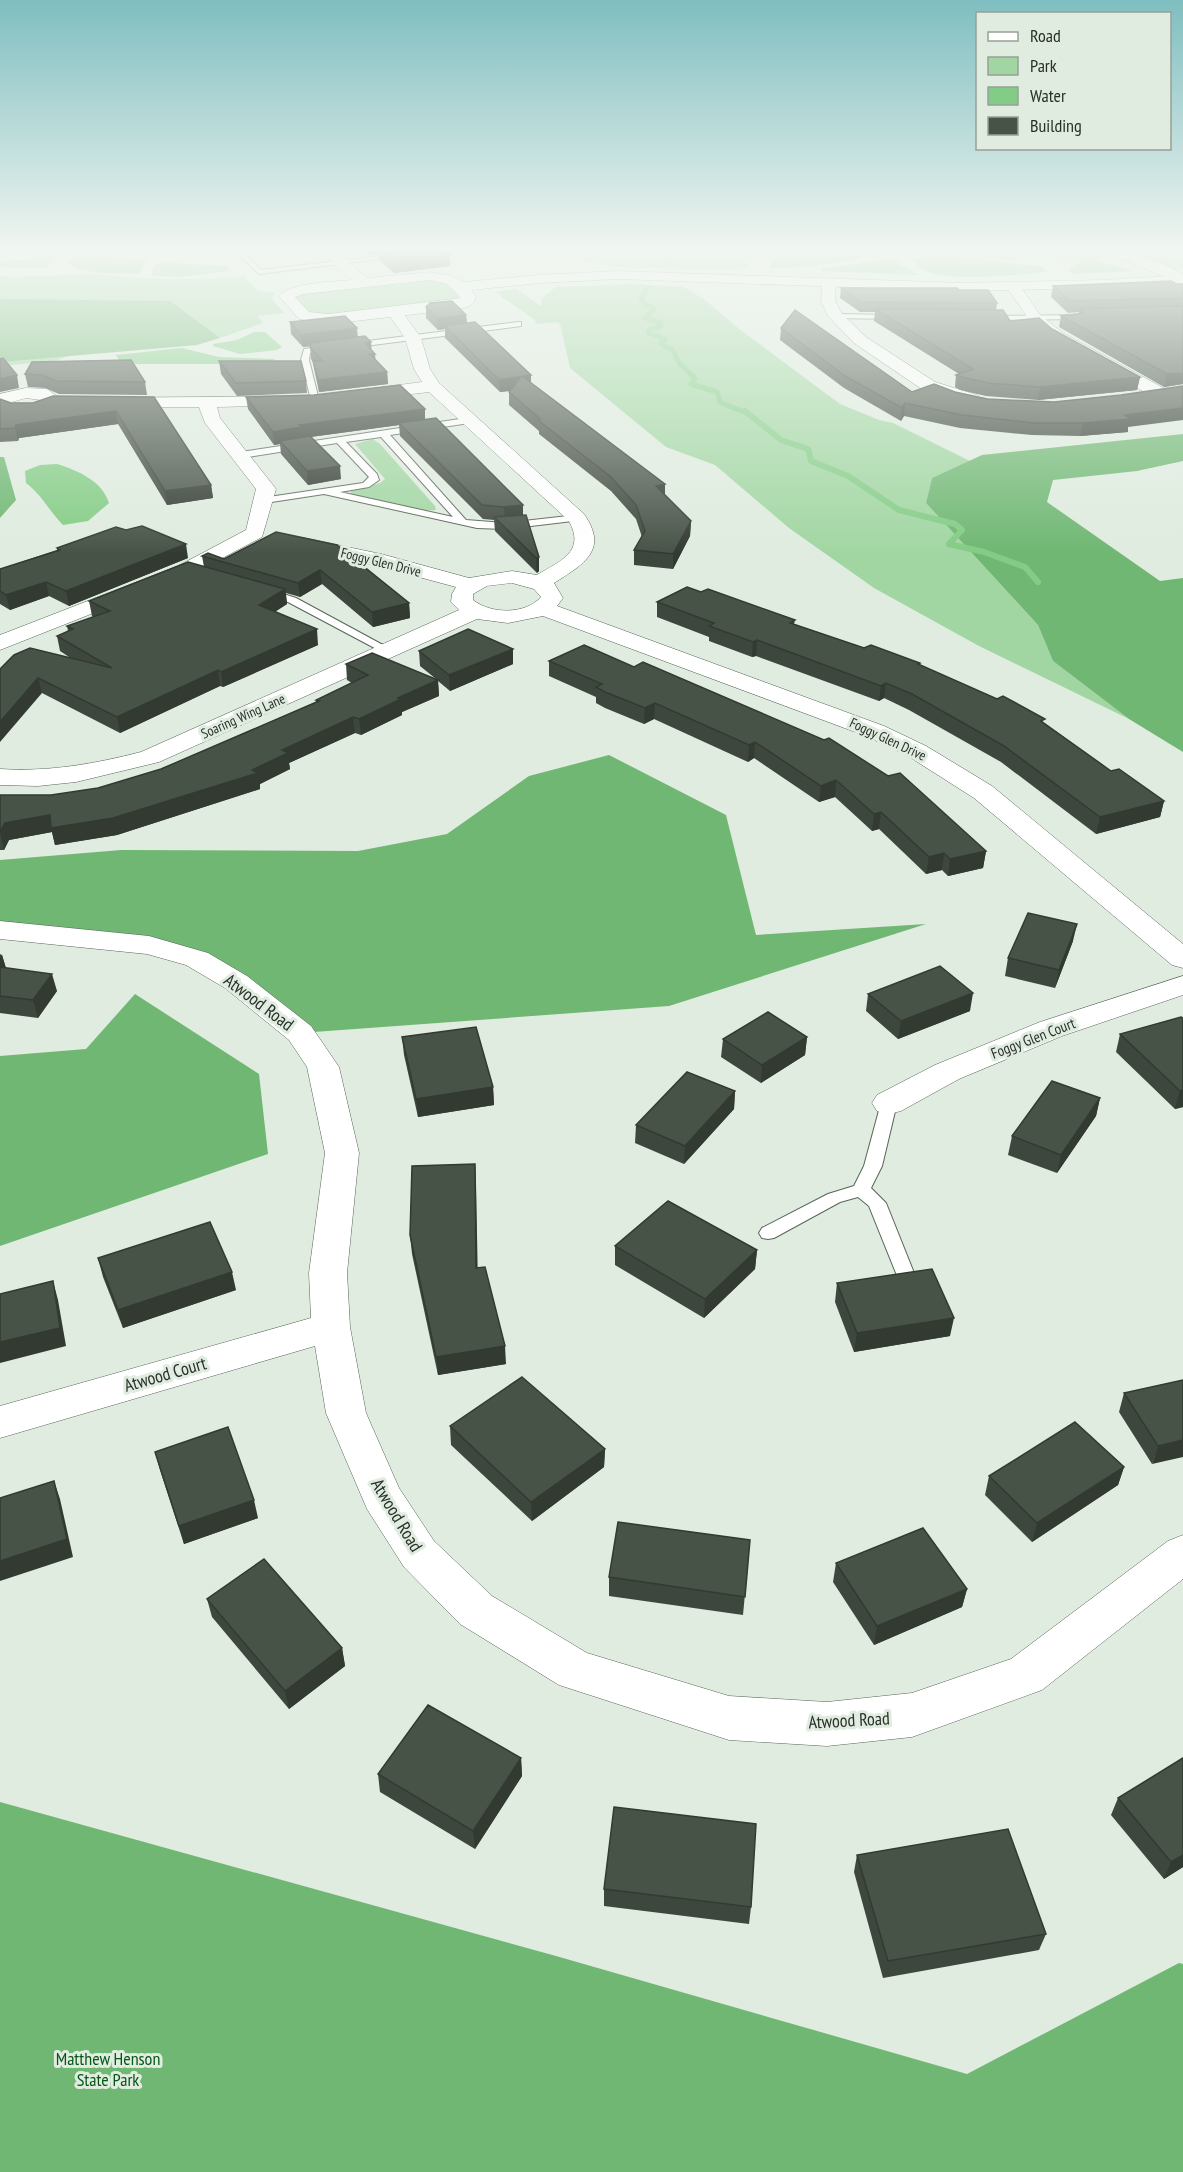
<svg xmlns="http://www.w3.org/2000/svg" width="1183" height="2172" font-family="'PT Sans Narrow',sans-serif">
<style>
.green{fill:#a1d6a2}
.forest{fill:#6fb772}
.water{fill:#83cc85}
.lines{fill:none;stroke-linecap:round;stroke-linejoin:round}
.stream-far1{stroke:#83cc85;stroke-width:5}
.stream{stroke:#83cc85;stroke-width:6}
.service-casing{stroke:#596459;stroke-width:2}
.minor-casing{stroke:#596459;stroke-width:1}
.tertiary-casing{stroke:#596459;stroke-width:1}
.service{fill:#fff;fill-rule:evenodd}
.minor{fill:#fff;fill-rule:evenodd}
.tertiary{fill:#fff;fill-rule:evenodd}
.wall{fill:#3e473e}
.shaded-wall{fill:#323a32}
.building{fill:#485348;stroke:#323a32;stroke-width:1.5}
.labels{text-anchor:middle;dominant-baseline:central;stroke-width:6;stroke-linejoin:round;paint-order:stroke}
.far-street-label{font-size:14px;fill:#2a2f2a;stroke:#e0ece0}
.street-label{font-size:15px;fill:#2a2f2a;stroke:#e0ece0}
.near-street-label{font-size:18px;fill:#2a2f2a;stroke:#e0ece0}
.near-park-label{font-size:18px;fill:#045715;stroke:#e0ece0}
</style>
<rect width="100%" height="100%" fill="#e0ece0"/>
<!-- green -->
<path class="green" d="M576 250H774L752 259 748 267 734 270 609 267 584 260Z
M902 250H1183V269L1154 271 1107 256 1079 261 1009 260 940 255 904 256Z
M96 274C146 280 195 281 244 276L258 291 275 293 272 299 284 313 258 316 263 323 220 338 214 334 192 341 68 356 55 361 0 366V275L13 277Z
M422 279 447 282 461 294 460 298 330 317 306 313 293 297 298 294Z
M632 284 684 287 705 300 738 328 840 404 879 420 893 423 970 461 932 478 926 503 1038 625 1053 661 1129 719 979 646 874 588 789 528 715 465 666 447 570 368 560 324 557 322 536 324 535 320 495 292 516 289 541 306 542 298 556 287Z
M373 439 380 444 435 506 436 510 420 511 351 495V491L380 483 385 479 355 444Z"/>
<!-- forest -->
<path class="forest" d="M0 299 170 301 220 338 197 345 0 362Z
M1183 434V461L1137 471 1053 480 1047 502 1160 581 1183 578V752L1129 719 1053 661 1038 625 926 503 932 478 982 455Z
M0 457H4L16 500 0 518Z
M609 755 726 815 756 935 926 924 669 1006 300 1033 197 959 0 924V860L121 850 358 851 447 834 529 776Z
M135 994 259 1074 268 1154 0 1246V1056L86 1049Z
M0 1802 556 1956 967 2074 1179 1963 1183 1964V2172H0Z"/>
<!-- water -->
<path class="water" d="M805 250H874C862 264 790 268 770 268L771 262 779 256Z
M944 257 1041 266 1047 271C1022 276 947 281 925 271 919 268 916 263 912 258Z
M53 258 48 268 0 267V261Z
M77 258 147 260 139 274C115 273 86 276 66 262Z
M1089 258 1133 271 1075 274 1069 270 1082 259Z
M896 259 899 264 919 275 821 271 823 268Z
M158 262 228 266 230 271 181 277 153 276 152 271Z
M254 332H265L282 347 277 350 240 354 213 346V344L237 340Z
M182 348 219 357 275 359 272 362 253 364H136L119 360 116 355Z
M57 464C79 471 102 481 109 503L88 521 63 525C49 511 42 495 26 483L25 471 40 465Z"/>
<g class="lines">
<!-- stream-far1 -->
<path class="stream-far1" d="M664 264 671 250
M648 288 641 298 643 303 654 309 645 318 661 323V326L649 330V333L665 339 661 344 673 350 679 363 695 378 691 384 717 392 720 402 746 413"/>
<!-- stream -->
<path class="stream" d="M745 411 781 440 808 449 811 461 848 476 899 510 955 524 962 530 949 544 984 552 1025 567 1038 582"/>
<!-- service casing -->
<g class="service-casing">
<path id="service" d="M234 250H241L261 270 417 252 416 250H424L427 253 259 274Z
M1086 250H1111L1089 252Z
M1177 250H1183V253L1178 251Z
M836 314 897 315 901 317 897 319 833 318V314Z
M1083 315H1086V319L986 320 982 318 986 316Z
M518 322H521V326L310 353 309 360 319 400 315 403 311 400 301 360 304 349Z
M473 417 476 418V422L390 435 466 520 505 523 577 515 582 518 581 520 505 529 477 528 324 494 265 503 260 500 262 498 363 483 369 477 337 443 241 458 236 455 241 452ZM381 437 453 517 340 492 369 487 379 480 377 474 346 442Z
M265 588 296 598 394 651 388 654 384 653 288 602 261 593V589Z
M889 1098 895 1099 897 1103 882 1166 871 1188 886 1203 914 1273 912 1278 905 1280 898 1278 869 1206 858 1197 840 1202 774 1238 768 1239 762 1238 759 1233 762 1228 828 1194 854 1186 864 1166 881 1103 883 1099Z"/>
</g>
<!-- minor casing -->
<g class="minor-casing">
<path id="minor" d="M1105 250C1132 249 1159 262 1183 274V284L1107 253Z
M829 279 836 283 835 301 842 314 866 337 935 382 977 395 980 399 977 403 971 404 923 390 854 343 828 316 821 301 822 283Z
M1013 282 1018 283 1040 315 1063 333 1167 390 1170 394 1167 398H1155L1051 339 1030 321 1006 286Z
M395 307 400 309 421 338 430 369 439 383 584 514C609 550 584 564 554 583L563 598 557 606 884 726 926 746 992 786 1183 944V968L1172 965 974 798 908 756 866 736 543 616 508 623 477 619 159 762 76 782 38 786 0 785V769C49 772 94 764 141 752L459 610 451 602 452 594 456 587 378 566 297 548 294 544 297 540 304 538 381 554 469 578 512 571 537 575C560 561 586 552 569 521L429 392 361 400 355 399 352 395 355 391 361 390 422 382 414 369 405 338 387 312ZM512 583 534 589 541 597C525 615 491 614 473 600V594L487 586Z
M26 388 47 389 61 399C47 418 20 418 0 410V394ZM26 398 41 400 28 405 12 402Z
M291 396 297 397 300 401 297 405 217 407 220 418 276 489 262 537 192 574 0 650V635L178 566 246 530 256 489 205 423 199 407H115L109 406 106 402 109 398Z
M0 921 149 936 208 953 247 976 311 1026 339 1067 359 1153 347 1273 350 1327 366 1413 399 1488 434 1541 492 1596 587 1653 729 1696 827 1702 912 1693 1011 1659 1168 1541 1183 1535V1579L1042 1690 912 1737 827 1746 729 1740 559 1685 460 1624 404 1567 367 1509 326 1413 315 1346 0 1438V1406L311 1318 309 1273 325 1153 307 1067 289 1040 225 988 186 965 147 954 0 939Z
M1183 976V995L1062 1036 959 1079 901 1111 889 1114 877 1111 872 1103 877 1095 935 1065 1040 1022Z"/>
</g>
<!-- tertiary casing -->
<g class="tertiary-casing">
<path id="tertiary" d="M320 250H335L367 278 430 272 452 276 463 282 540 275 617 271 961 283 1105 280 1183 275V283L1105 288 961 291 617 279 540 283 471 290 476 297C474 306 467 307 459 309L329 324 299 319 279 296C291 282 333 282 352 280ZM430 280 447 284 461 298 329 314 309 312 295 297 304 294Z"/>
</g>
<!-- service -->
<use href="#service" class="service"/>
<!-- minor -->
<use href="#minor" class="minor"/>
<!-- tertiary -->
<use href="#tertiary" class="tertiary"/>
</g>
<!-- wall -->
<path class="wall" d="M366 250H443L450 255V266L394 273 380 261 379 254 372 255Z
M1176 284H1183V384L1164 387 1059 327 1061 316 1079 314V312L1068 313 1051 297 1053 286Z
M841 288 959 290 997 303 996 310 1010 321 1052 329 1140 377 1137 390 1038 400 986 396 960 390 955 387 956 375 959 374 874 321 875 312H860L840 298Z
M426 307 466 315 467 323 531 375V383L665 484V495L691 521 690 536 673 569 634 565V550L642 537 636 519 611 491 539 434V431L509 405V392L510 391 500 392 445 338V329L438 330 426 318Z
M290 322 358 337 371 350 375 360 387 372 388 384 319 392 315 373 313 362 311 359 310 346 303 347 291 334Z
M781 328 912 392H955L1128 427V432L1080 436 1032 435 960 428 904 416 901 421 844 388 780 340Z
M219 361 306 381 307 393 237 396 221 374Z
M25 374 145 382 147 395 59 394 45 388 28 387Z
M154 397 211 485 213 498 167 505 118 424 19 438 18 441 0 442V399L11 403H33Z
M246 397 425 409V420L523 515 539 557V571L537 573 495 531 494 520 483 519 400 436 399 425 311 437 341 479 308 485 281 454 280 444 274 445 248 409Z
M276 532 409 603 410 618 373 627 322 584 300 597 286 593 287 604 275 612 318 645 223 687 220 686 120 733 42 693 0 669 72 659 60 651 57 636 68 631 67 626 93 617 92 616 89 601 204 567 202 556 224 559Z
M57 548 188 558 69 606 49 596 10 610 0 604V569L57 550Z
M701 592 795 620 794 624 864 648 920 663V665L1044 723 1111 771 1164 801 1160 817 1096 834 1001 762 909 710 884 698 879 701 756 656 752 657 709 641V637L657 617V602Z
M584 645 986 851 983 868 948 876 942 870 926 874 879 829 872 831 835 797 819 802 754 758 748 762 654 719 644 724 605 708 596 703V697L549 676V661Z
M513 649V664L450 691 438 681 439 696 402 712V715L361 735 355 733 289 763 290 769 260 784V789L117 835 55 845 52 832 9 840 4 850H0V795H51L98 788 161 769 316 702V700L352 683 347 680 346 664 436 679 420 666 419 651Z
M1073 941 1055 988 1005 976 1008 958Z
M0 954 2 955 6 968 57 991 38 1018 0 1013Z
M868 994 970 1011 898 1039 866 1011Z
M1183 1018V1107L1175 1109 1116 1052 1120 1034Z
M402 1037 493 1087 494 1105 418 1117 404 1055Z
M807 1037 805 1055 761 1083 721 1057 723 1039Z
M735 1091 734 1109 684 1164 635 1143 636 1125Z
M1100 1098 1096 1116 1057 1173 1008 1155 1012 1136Z
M475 1164 477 1268 506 1364 438 1375 412 1254 410 1235Z
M615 1246 757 1250 755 1269 704 1318 615 1265Z
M98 1258 236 1290 123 1328 103 1277Z
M837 1283 950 1336 854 1352 835 1302Z
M1183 1380 1152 1464 1119 1412 1124 1393Z
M450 1426 605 1449 604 1467 532 1521 451 1445Z
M155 1452 258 1518 184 1544 160 1470Z
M1124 1467 1118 1485 1032 1542 985 1495 989 1476Z
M750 1540 743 1615 609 1596V1577Z
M836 1563 967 1589 962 1607 874 1645 833 1582Z
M207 1599 342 1648 345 1666 289 1709 212 1617Z
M521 1758 522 1776 475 1849 380 1792 378 1774Z
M1183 1758V1867L1164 1879 1111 1815 1118 1798Z
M857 1855 1046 1934 1039 1950 883 1978 854 1872Z
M604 1889 751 1907 749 1924 604 1906Z"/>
<!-- shaded-wall -->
<path class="shaded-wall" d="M372 250H414H379V254L372 255Z
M450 255V266L394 273 393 262Z
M466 315 467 326H445V329L438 330 437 318Z
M357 328 358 340 303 347 301 335Z
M371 342 372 354H375L376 366 365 343Z
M387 372 388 384 319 392 318 380Z
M1183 373V384L1164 387 1167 374Z
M17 375 19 388 0 392V379Z
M531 375V388L500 392 499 380Z
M1140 377 1137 390 1038 400 1040 387Z
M905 403 904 416 901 421 902 408Z
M1183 408V420L1128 427V432L1080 436 1083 423 1125 415Z
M425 409V422L399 423V425L280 441V444L274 445 273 432 299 425Z
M116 411 118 424 19 438 18 441 15 428 16 425Z
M340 466 341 479 308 485 307 471Z
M665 484V498L656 486Z
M211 485 213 498 167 505 165 491Z
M523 505V519L505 521 504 507Z
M691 521 690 536 673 569V554Z
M186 544 188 558 69 606 66 591Z
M539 557V571L537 573 536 558Z
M320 570 322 584 300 597 298 583Z
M46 582 49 596 10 610 6 595Z
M285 589 287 604 261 620 259 605Z
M409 603 410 618 373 627 372 612Z
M317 629 318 645 223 687 221 672Z
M757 640 756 656 752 657 753 642Z
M513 649V664L450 691 449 675Z
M218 670 220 686 120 733 117 717Z
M38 678 42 693 0 742V722Z
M438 680 439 696 402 712V715L361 735 359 719 398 698Z
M886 683 884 698 879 701 881 686Z
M655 703 654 719 644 724 645 708Z
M353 717 355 733 289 763 290 769 260 784V789L117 835 55 845 52 832 9 840 4 850 0 832 5 823 252 770 282 750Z
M755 742 754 758 748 762 749 745Z
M836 780 835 797 819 802 821 786Z
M1164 801 1160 817 1096 834 1100 817Z
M881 812 879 829 872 831 874 814Z
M986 851 983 868 948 876 950 859Z
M944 853 942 870 926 874 929 857Z
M1077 924 1073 941 1055 988 1059 970Z
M2 955 7 972 0 981V957Z
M52 974 57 991 38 1018 33 1000Z
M973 993 970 1011 898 1039 901 1021Z
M807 1037 805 1055 761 1083 762 1065Z
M493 1087 494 1105 418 1117 416 1099Z
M1183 1090V1107L1175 1109 1180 1091Z
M735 1091 734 1109 684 1164 685 1146Z
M1100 1098 1096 1116 1057 1173 1061 1155Z
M475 1164 476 1182 478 1287 476 1268Z
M757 1250 755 1269 704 1318 705 1299Z
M232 1272 236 1290 123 1328 118 1310Z
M53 1281 58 1300 66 1346 0 1363V1342Z
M954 1318 950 1336 854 1352 857 1333Z
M505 1346 506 1364 438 1375 436 1357Z
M1183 1440V1457L1152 1464 1158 1446Z
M605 1449 604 1467 532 1521 531 1502Z
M1124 1467 1118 1485 1032 1542 1037 1523Z
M54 1481 60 1499 73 1557 0 1581V1561Z
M254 1500 258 1518 184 1544 179 1526Z
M967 1589 962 1607 874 1645 877 1626Z
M342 1648 345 1666 289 1709 285 1691Z
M521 1758 522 1776 475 1849 473 1831Z
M1183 1855V1867L1164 1879 1171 1862Z"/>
<!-- building -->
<path class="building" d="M379 250H443L450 255 393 262Z
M1171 281 1176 284H1183V298L1070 301 1053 286Z
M841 288H957L959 290H988L997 303 861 302Z
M452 301 466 315 437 318 426 307 430 303Z
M1183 306V373L1167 374 1061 316 1084 313 1079 309Z
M875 309 1003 310 1010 321 1039 318 1052 329 1140 377 1040 387 988 383 962 377 956 375 973 369Z
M795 310 912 392 934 384 955 392 987 399 1054 402 1121 395 1183 386V408L1125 415 1130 419 1083 423H1034L962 415 905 403 902 408 845 376 781 328Z
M345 316 357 328 301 335 290 322Z
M475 322 531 375 499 380 445 326Z
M365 336 371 342 365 343 375 354H370L387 372 318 380 313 361H322L310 347 311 343Z
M3 358 17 375 0 379V359Z
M131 360 145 382 56 381 42 375 25 374 32 362Z
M219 361H301L306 381 236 383Z
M522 376 665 484 656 486 691 521 673 554 634 550 645 531 636 505 611 477 539 421 540 419 509 392Z
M400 385 425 409 299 425 301 427 273 432 246 397 314 395Z
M53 396 154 397 211 485 165 491 116 411 16 425 15 428 0 429V399L11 403H33Z
M436 418 523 505 504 507 482 505 399 423Z
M310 436 340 466 307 471 280 441Z
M526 515 539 557 536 558 494 517Z
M142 526 186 544 66 591 46 582 6 595 0 591V569L60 550 57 548 116 527 126 530Z
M276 532 337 545 409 603 372 612 320 570 298 583 202 556 208 553 224 559Z
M188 562 285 589 259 605 317 629 221 672 218 670 117 717 38 678 0 722V669L14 655 30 648 112 668 57 636 73 629 67 626 110 611 89 601Z
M687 587 701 592 708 589 795 620 790 623 864 648 871 645 920 663 918 664 997 699 1003 696 1045 719 1041 721 1111 771 1119 769 1164 801 1100 817 1004 746 912 694 886 683 881 686 757 640 753 642 709 626 714 623 657 602Z
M468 629 513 649 449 675 419 651Z
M584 645 634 667 643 662 824 740 829 738 888 776 900 773 986 851 950 859 944 853 929 857 881 812 874 814 836 780 821 786 755 742 749 745 655 703 645 708 605 692 596 687 602 684 549 661Z
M372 653 438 680 398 698 401 699 359 719 353 717 282 750 288 753 252 770 258 773 113 818 51 828 50 815 5 823 0 832V795H51L98 788 161 769 319 701 316 700 368 675 346 664Z
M1028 913 1077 924 1059 970 1008 958Z
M940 966 973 993 901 1021 868 994Z
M0 967 52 974 33 1000 0 996Z
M768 1012 807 1037 762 1065 723 1039Z
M1181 1017 1183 1018V1090L1180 1091 1120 1034Z
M476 1027 493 1087 416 1099 402 1037Z
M687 1072 735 1091 685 1146 636 1125Z
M1052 1081 1100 1098 1061 1155 1012 1136Z
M475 1164 476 1268 485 1267 505 1346 436 1357 410 1235 412 1166Z
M668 1201 757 1250 705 1299 615 1246Z
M210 1222 232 1272 118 1310 98 1258Z
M932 1269 954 1318 857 1333 837 1283Z
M53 1281 60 1328 0 1342V1294Z
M522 1377 605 1449 531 1502 450 1426Z
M1183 1380V1440L1158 1446 1124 1393Z
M1075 1422 1124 1467 1037 1523 989 1476Z
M228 1427 254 1500 179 1526 155 1452Z
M54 1481 67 1539 0 1561V1498Z
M618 1522 750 1540 745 1597 609 1577Z
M923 1528 967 1589 877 1626 836 1563Z
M264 1559 342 1648 285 1691 207 1599Z
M428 1705 521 1758 473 1831 378 1774Z
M1183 1758V1855L1171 1862 1118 1798Z
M614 1807 756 1824 751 1907 604 1889Z
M1008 1829 1046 1934 888 1961 857 1855Z"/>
<!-- sky -->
<linearGradient id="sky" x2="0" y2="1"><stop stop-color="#7fbec0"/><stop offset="0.45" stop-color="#f1f6f1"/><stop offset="1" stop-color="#f1f6f1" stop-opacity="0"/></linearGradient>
<rect width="1183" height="554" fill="url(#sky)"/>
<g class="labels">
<!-- far-street labels -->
<g class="far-street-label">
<text transform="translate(381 562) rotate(14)">Foggy Glen Drive</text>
<text transform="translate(243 716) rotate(-24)">Soaring Wing Lane</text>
<text transform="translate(888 739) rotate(25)">Foggy Glen Drive</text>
</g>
<!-- street labels -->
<g class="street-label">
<text transform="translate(1033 1038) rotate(-21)">Foggy Glen Court</text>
</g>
<!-- near-street labels -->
<g class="near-street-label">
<text transform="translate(259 1002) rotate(37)">Atwood Road</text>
<text transform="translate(165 1374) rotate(-16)">Atwood Court</text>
<text transform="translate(397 1515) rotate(59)">Atwood Road</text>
<text transform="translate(849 1720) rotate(-3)">Atwood Road</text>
</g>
<!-- near-park labels -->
<g class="near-park-label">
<text x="108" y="2058">Matthew Henson<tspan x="108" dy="21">State Park</tspan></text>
</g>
</g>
<!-- legend -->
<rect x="976" y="12" width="195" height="138" fill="#e0ece0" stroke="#97a097" stroke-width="1.5"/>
<rect x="988" y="32" width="30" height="9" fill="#ffffff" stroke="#97a097" stroke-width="1.5"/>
<text x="1030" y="42" font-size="18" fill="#2a2f2a">Road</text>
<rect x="988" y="57" width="30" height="18" fill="#a1d6a2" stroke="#97a097" stroke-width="1.5"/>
<text x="1030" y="72" font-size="18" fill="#2a2f2a">Park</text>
<rect x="988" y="87" width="30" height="18" fill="#83cc85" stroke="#97a097" stroke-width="1.5"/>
<text x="1030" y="102" font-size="18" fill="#2a2f2a">Water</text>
<rect x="988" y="117" width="30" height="18" fill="#485348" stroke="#97a097" stroke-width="1.5"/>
<text x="1030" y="132" font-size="18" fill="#2a2f2a">Building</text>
</svg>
